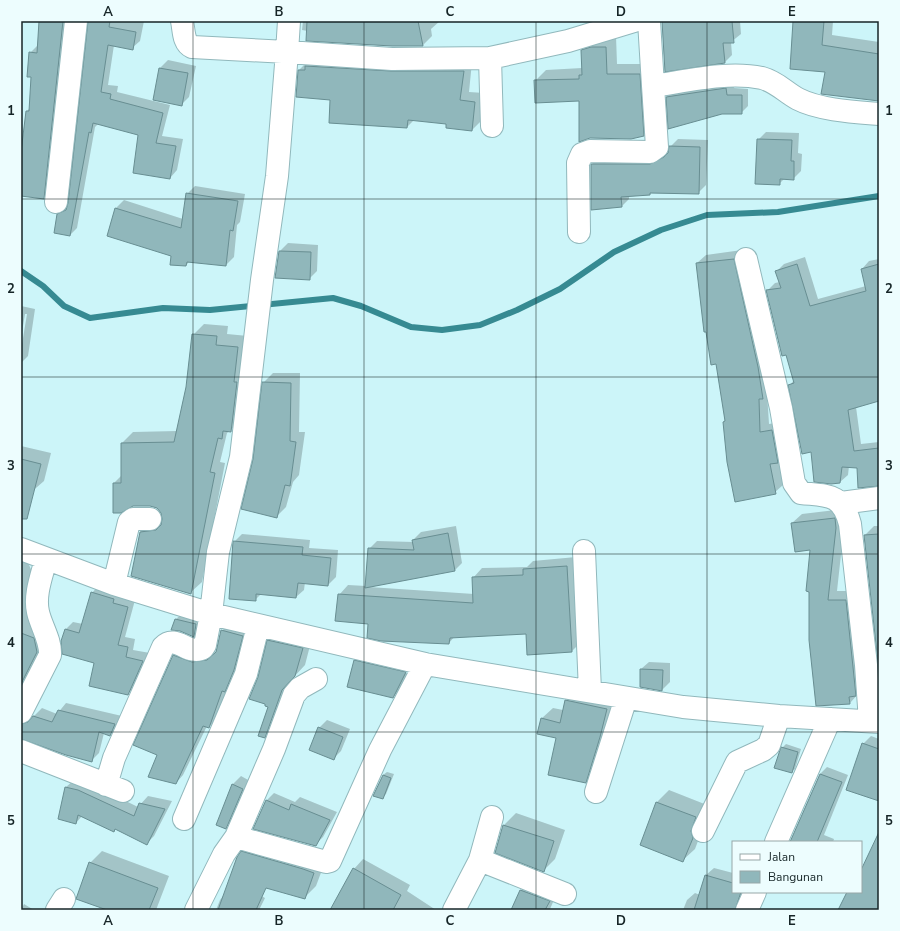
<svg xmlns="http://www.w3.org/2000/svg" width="900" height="931" font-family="'Nunito Sans',sans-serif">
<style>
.shadow{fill:#0003}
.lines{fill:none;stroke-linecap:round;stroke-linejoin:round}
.stream{stroke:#368a92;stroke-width:6}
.building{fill:#90b7bb;stroke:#688e92}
.minor-casing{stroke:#91b8bc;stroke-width:24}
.minor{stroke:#fff;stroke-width:22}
.grid{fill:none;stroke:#162527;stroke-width:1;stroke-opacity:0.55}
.neatline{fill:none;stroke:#162527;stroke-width:1.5}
.grid-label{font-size:13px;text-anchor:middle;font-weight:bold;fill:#162527}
</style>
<rect width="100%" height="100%" fill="#ccf5f9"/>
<!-- shadow -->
<path class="shadow" d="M39 21H70L51 191 43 198 21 195V156L27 111 30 108 32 76 30 53 38 45Z
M89 21H144L140 41 132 48 114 45 108 85 118 86 117 92 170 105 162 136 183 139 177 170 170 178 140 134 98 124 95 127 77 228 70 235 58 215 69 205Z
M303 21H440L431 29 432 36 423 45 392 46 302 30Z
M662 21H740L741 34 731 42 732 55 724 63 666 70Z
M794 21H833L832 35 879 42V100L826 71Z
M616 36 617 64H650L654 124 643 135 580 100 535 81 546 70 582 68V50L593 40Z
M168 60 196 66 189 97 181 105 154 100 160 68Z
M308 61 472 62 469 92 484 93 481 121 472 130 447 123 414 120 407 127 331 100 299 70Z
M733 82 734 88 748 89V106L741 113 667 97 674 90Z
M766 132 799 133 798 153 802 154 801 171 793 179 785 178 779 184 758 140Z
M678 139 708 140 706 185 698 193 652 192 650 194 629 195V199L622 206 592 164 600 156 659 157 669 152 670 147Z
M195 186 245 194 240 222 237 225 234 257 226 265 190 261 186 265 172 255 108 235 116 208 124 200 183 219 187 194Z
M288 243 318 245 317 271 309 279 280 251Z
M742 250 767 393 769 424 781 422 786 453 779 460 783 485 774 493 724 422 725 420 717 363 697 263 706 255Z
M805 257 818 299 866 286 862 269 869 261 879 259V400L856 407 861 444 879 442V485L858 467 849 466 848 475 840 482 811 451 790 385 794 380 767 291 775 283 780 282 776 272 784 264Z
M21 306 35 309 28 356 21 363V350L27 314H25L21 338Z
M204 324 228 326 227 334 248 336 242 420 227 433 220 462 225 463 202 582 191 592 140 532 152 521 163 520 162 513 157 508 114 483 122 475V443L133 432 177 431 187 387 193 335Z
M273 373H300L299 432H305L299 475 293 482 286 507 276 517 254 459 263 383Z
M21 446 51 453 44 481 21 501Z
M844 509 845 518 837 591H855L859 693 850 703 811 549 792 523 802 514Z
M456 526 462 563 455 570 369 587 474 594 473 578 482 568 527 567 533 561 576 557 581 642 572 651 527 633 455 636 449 643 369 623 339 595 348 585 366 586 369 549 377 541 414 542 413 540 421 532Z
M874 526H879V669L865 535Z
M242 534 310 540 309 548 338 550 336 577 328 585 305 582 304 590 296 597 262 593 255 600 234 542Z
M21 554 25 556 34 576 47 642 21 692Z
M99 585 135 600 125 637 135 639 133 650 150 653 136 686 128 693 66 629 73 622 83 624 92 593Z
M184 612 204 617 201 628 194 636 176 619Z
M229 623 250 628 232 683 228 687 217 719 209 727 207 726 183 775 176 783 158 754 174 656 181 648 211 654 216 652 222 631Z
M278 631 312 638 305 665 292 679 274 727 264 737 270 706 259 677 268 641Z
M363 653 413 665 409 672 359 660V662L409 674 401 689 393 697 355 661Z
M649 662 670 663V682L662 690 641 669Z
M577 690 617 698 597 770 586 782 557 738 541 719 553 708 563 710 565 701Z
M66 703 122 716 117 727 110 735 104 733 99 753 91 761 21 739 22 725 30 717 35 715 42 708 57 714Z
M327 720 350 729 341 751 333 759 319 728Z
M871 736 879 739V800L863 744Z
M786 744 801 749 795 769 791 772 782 748Z
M827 767 848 775 824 835 834 839 833 842H791L820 774Z
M387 772 394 774 386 794 382 798 383 775Z
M241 776 250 781 233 820 225 828 217 824 233 784Z
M74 780 87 782 138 807 148 796 172 801 154 836 146 844 116 828 114 831 82 816 76 823 66 787Z
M669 790 707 805 704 825 695 849 683 860 641 844 657 802Z
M274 793 295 802 300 797 337 812 323 837 315 845 266 801Z
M516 813 565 830 555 859 543 871 496 852 504 825Z
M254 840 325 862 316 886 304 898 242 852Z
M102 851 169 876 156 910H110L90 863Z
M363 859 410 885 407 891 436 910H332L354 869Z
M714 868 733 873V892H745L738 910H683L687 900 695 893 700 895 706 875Z
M234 881 265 898 259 910H216L220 900Z
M530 882 557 893 550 909 551 910H512L521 890Z
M24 904 34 910H21Z"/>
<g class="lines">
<!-- stream -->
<path class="stream" d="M21 271 43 286 64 306 90 318 163 308 210 310 333 298 361 306 411 327 442 330 480 325 517 310 560 289 614 252 661 230 707 215 778 212 879 196"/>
</g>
<!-- building -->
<path class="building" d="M39 21H63L44 199 21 196V152L26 111H29L31 77H27L29 52 37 53Z
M88 21H110L109 27 136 32 133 50 108 45 101 92 111 94 110 99 163 113 156 143 176 146 170 179 133 173 138 135 93 123 91 133 89 132 70 236 54 233 57 214 66 210 68 203Z
M307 21H418L423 46H392L306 41Z
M662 21H732L734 43H723L725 63 665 72Z
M793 21H824L822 45 879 54V101L821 94 825 72 790 69Z
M591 47H606L607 74H640L644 136 631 139 590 138 579 142V101L535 103 534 80 579 79V75H582L581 50Z
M305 66 391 71H464L460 100 475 102 472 131 446 128V124L408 120 407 128 329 123 330 100 296 97 298 70H305Z
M159 68 188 73 182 106 153 100Z
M726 88 727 95H742V114H722L668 129 666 97Z
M757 139 792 140 791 161H794V180L780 179V185L755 184Z
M669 146 700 147 699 194 650 193V195L621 197 622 207 591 210V164H650L664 157 668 153Z
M186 193 238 201 233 231 230 230 226 266 187 262 186 266 170 265 171 256 107 236 115 208 181 228Z
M279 251 311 252 310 280 275 278Z
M734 259 758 367 763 399H759L760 432 772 430 778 463 770 464 776 494 735 502 727 462 723 422 725 421 716 364 711 365 706 332H704L696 263Z
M797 264 810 306 866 291 861 269 879 264V401L848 410 854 451 879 448V486L858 488 857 468 842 467 840 483 831 484 814 482 811 452 802 454 788 385 794 383 786 355 782 356 766 290 781 288 775 271Z
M192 334 217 336 216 345 238 347 234 382H237L231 432 223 431 222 439 218 438 210 472 215 473 191 594 131 576 140 532 156 530 161 525 162 519 161 513 157 508 150 506H133L121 513H113V483H121V443L174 442 186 387Z
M262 382 291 383 290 441 296 442 290 486 285 485 277 518 241 509 253 459Z
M21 459 41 464 27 519H21Z
M835 518 836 528 828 600H846L856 696 849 697 850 704 816 706 809 640V592L806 591 810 550 795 552 791 523Z
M448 533 455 571 365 588 368 548 414 550 412 540Z
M879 534V672L864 535Z
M233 541 303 547 302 555 331 558 328 586 298 583 296 598 256 594V601L229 599Z
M567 566 572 652 527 655 526 634 450 638 449 644 381 641 367 638 368 624 335 621 338 594 473 603 472 577 523 575V569Z
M91 592 114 599 113 603 128 607 118 645 128 647 126 657 143 661 128 695 89 686 94 663 62 654 61 641 65 629 79 633Z
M175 619 196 624 194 637 180 631 171 630Z
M221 630 243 636 234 670 225 692 222 691 209 728 203 726 176 784 148 777 157 755 133 745 173 655 192 662 207 660 216 652Z
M21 633 34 638 37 652 21 684Z
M267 640 303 648 295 676 282 690 265 738 258 736 268 707 265 706V704L249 699 258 677Z
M354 660 406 672 393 698 347 687Z
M640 669 663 670 662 691 640 687Z
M565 700 607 709 600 737 586 783 548 775 556 738 537 734 541 718 560 723Z
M58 710 115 724 110 736 99 732 92 762 66 755 21 739V724L28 722 33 716 52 722Z
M318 727 343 737 334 760 309 750Z
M862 743 879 749V801L846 790Z
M781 747 798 752 792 773 774 768Z
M820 774 842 782 817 842H790Z
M383 775 391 778 383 799 373 796Z
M232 784 243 789 226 829 216 825Z
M65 787 78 790 134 816 139 803 165 809 147 845 115 829 114 832 78 815 76 824 58 819Z
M266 800 289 810 291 804 330 820 316 846 253 829Z
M656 802 696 817 691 831 693 838 683 862 640 845Z
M503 825 554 841 544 872 495 853Z
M879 832V910H838L847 892H861V870Z
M241 851 303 869 314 873 305 899 266 888 256 910H218L237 857Z
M89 862 158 888 149 910H107L76 899Z
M353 868 401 895 393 910H330Z
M705 875 733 883V892H741L735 910H694Z
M520 890 550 901 545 910H511Z"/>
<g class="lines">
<!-- minor casing -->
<g class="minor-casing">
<path id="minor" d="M289 21 287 52 392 59 490 58 568 41 634 21
M649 21 653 86C688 81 727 71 762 78 777 82 785 92 798 99 819 110 855 112 879 114
M490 58 492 126
M56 202 76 21
M579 232 578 163 582 154 590 151 650 152 657 147 653 86
M746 259 781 408 794 483 801 493C828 496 842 493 850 524L866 665 870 721
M841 503 879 498
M21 549 114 584 211 614 425 664 683 707 779 716 879 722
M584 551 590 691
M114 584 129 522 133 519H150
M21 712 50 655C51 640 41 626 38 612 34 595 42 575 46 559
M21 751 123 791
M106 785 114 758 163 647C176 633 189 657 203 648L205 645 211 614 218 552 241 457 262 280 277 176 287 52 192 47C183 43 184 30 182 21
M596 792 626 698
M184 819 246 674 258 626
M703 831 737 762 763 750 769 745 779 716
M236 837 326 862 330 861 380 750 425 664
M776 842 830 719
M480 860 492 817
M57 910 64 899
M196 910 224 854 236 837 274 749 294 695 300 688 316 679
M454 910 480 860 565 894
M747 910 755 892"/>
</g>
<!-- minor -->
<use href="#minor" class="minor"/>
</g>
<!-- grid -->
<path class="grid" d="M193 21V910M364 21V910M536 21V910M707 21V910M21 199H879M21 377H879M21 554H879M21 732H879"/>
<!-- border -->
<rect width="900" height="931" fill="none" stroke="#edfdfe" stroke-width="44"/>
<!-- legend -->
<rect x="732" y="841" width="130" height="52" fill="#edfdfe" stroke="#97a7a8"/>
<rect x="740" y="854" width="20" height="6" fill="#ffffff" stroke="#97a7a8"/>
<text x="768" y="861" font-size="12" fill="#162527">Jalan</text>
<rect x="740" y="871" width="20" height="12" fill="#90b7bb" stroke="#97a7a8"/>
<text x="768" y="881" font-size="12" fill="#162527">Bangunan</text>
<rect x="22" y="22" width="856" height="887" class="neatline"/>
<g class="grid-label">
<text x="108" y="16">A</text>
<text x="279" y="16">B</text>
<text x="450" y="16">C</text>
<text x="621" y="16">D</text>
<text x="792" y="16">E</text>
<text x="11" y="115">1</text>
<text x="889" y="115">1</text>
<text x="11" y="293">2</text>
<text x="889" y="293">2</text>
<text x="11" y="470">3</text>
<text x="889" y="470">3</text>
<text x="11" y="647">4</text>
<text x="889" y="647">4</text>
<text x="11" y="825">5</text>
<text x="889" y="825">5</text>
<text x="108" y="925">A</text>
<text x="279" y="925">B</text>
<text x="450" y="925">C</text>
<text x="621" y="925">D</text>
<text x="792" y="925">E</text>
</g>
</svg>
